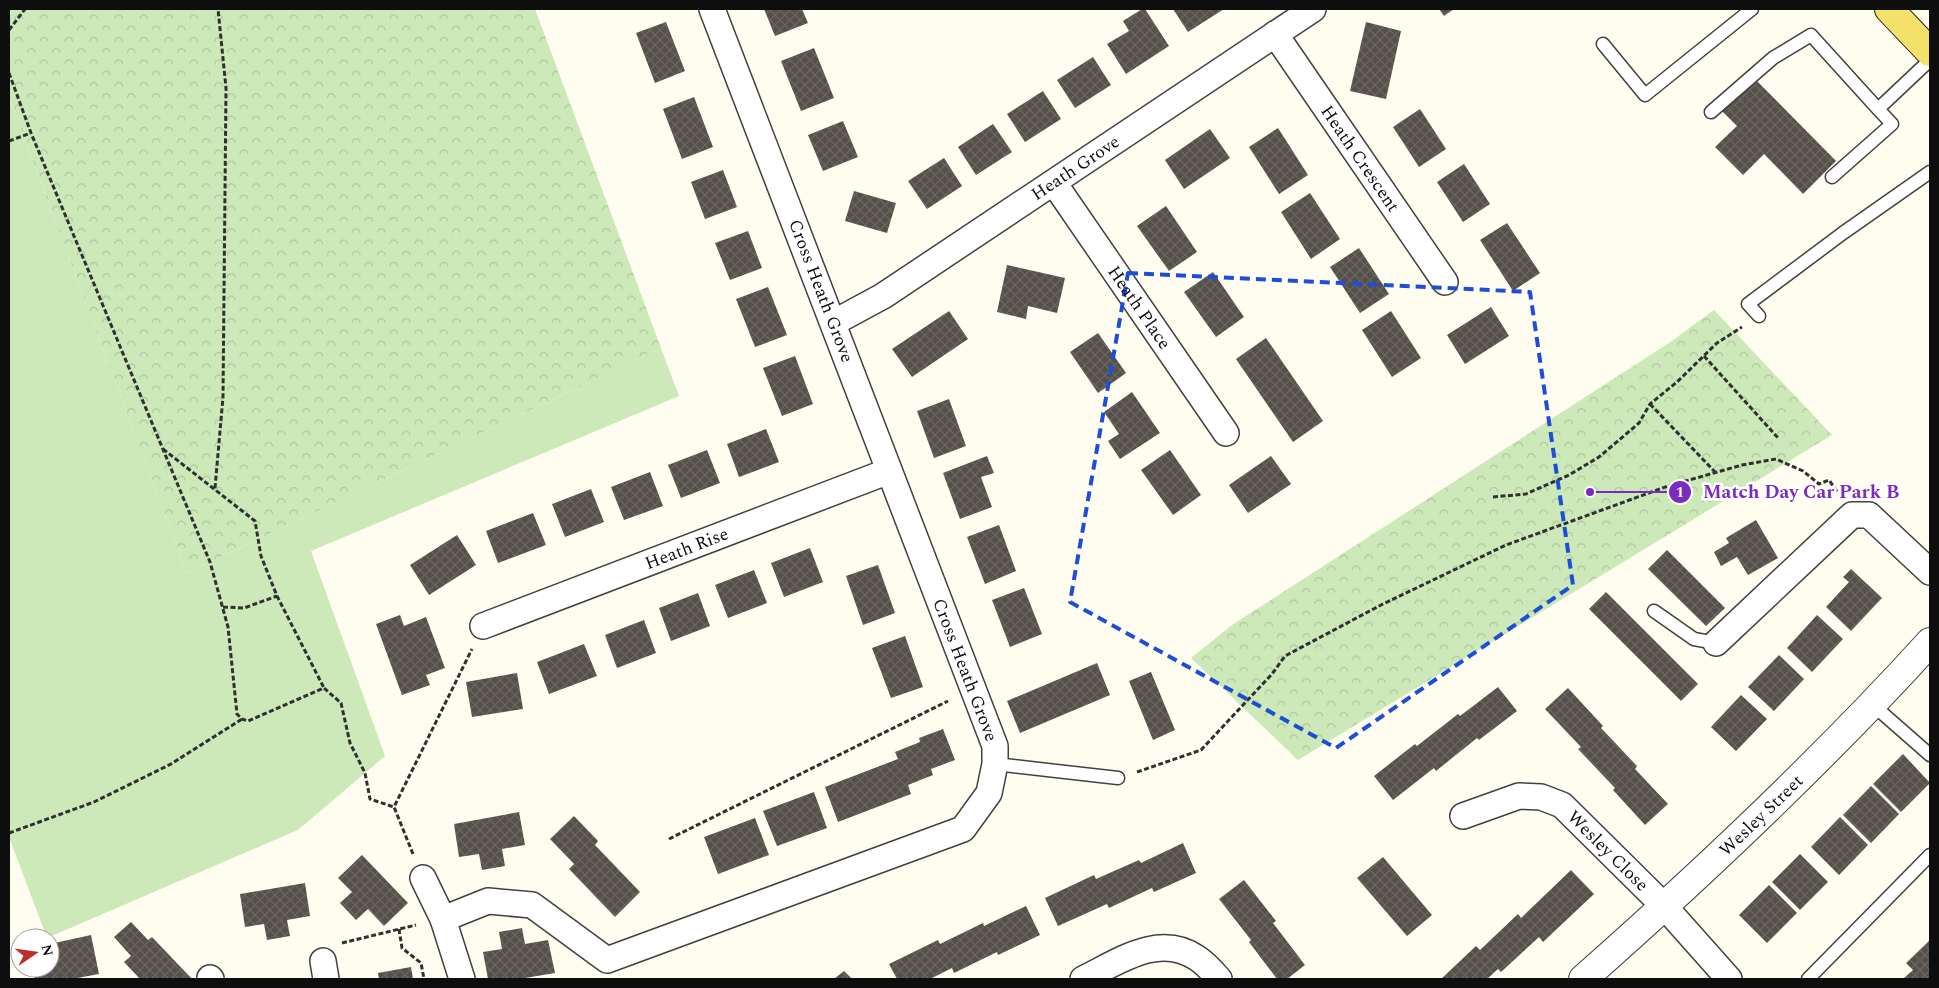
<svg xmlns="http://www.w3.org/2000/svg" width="1939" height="988" font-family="Spectral,serif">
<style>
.grass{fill:#cde8b9}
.park{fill:url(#park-crowns)}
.building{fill:url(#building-cross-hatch)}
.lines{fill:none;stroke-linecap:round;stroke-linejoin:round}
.service-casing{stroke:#414141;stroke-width:15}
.minor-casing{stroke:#414141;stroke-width:28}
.tertiary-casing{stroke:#414141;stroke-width:30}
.primary-casing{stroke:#1f1f1f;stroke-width:30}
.path{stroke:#303030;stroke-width:3;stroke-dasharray:5 2.5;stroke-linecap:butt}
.service{stroke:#fff;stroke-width:12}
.minor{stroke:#fff;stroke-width:25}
.tertiary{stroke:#fff;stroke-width:28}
.primary{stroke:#f5e169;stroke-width:28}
.marked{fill:none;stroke:#1d4ed8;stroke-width:4;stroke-dasharray:10 6;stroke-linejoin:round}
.labels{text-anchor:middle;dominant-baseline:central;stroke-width:5;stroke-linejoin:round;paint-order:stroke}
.street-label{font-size:18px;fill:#0e0e0e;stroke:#fff}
.leader{fill:none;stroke:#7b2cbf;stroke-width:2}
.callout-dot{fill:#7b2cbf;stroke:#fff;stroke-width:2}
.mark-label{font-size:15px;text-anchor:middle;font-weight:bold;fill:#fff}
.callout-label{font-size:19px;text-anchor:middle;font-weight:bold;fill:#7b2cbf;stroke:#fff;stroke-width:5;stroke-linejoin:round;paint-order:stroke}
</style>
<defs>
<pattern id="park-crowns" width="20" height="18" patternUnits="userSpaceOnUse" patternTransform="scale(1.25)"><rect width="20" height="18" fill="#cde8b9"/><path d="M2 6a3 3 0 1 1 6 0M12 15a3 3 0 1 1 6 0" fill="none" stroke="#afc69e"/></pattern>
<pattern id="building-cross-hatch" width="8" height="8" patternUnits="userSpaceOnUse" patternTransform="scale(1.25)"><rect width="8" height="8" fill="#56504a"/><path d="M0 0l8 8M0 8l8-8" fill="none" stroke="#696560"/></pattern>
</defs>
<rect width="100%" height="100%" fill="#fffdef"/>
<!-- grass -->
<path class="grass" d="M9 97 187 573 661 348 679 396 311 551 385 756 298 830 47 938 9 837Z"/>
<!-- park -->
<path class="park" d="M9 9H535L661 348 187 573 9 97Z
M1714 310 1832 435 1298 760 1191 658 1232 625 1669 343Z"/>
<!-- building -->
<path class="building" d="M764 9H802L808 23 775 36Z
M1142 9H1145L1169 46 1126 74 1107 44 1129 31 1123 21Z
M1173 9H1224L1188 32Z
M1439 9H1454L1444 16Z
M666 22 685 71 655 83 636 33Z
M1366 22 1401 31 1386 99 1350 91Z
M814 48 834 98 801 111 781 61Z
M1093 57 1111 85 1075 108 1057 80Z
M1755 79 1836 161 1803 194 1764 154 1743 175 1715 147 1737 126 1722 111Z
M1043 91 1061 119 1025 142 1007 114Z
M694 97 713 147 682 159 663 109Z
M1420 109 1446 149 1419 167 1393 127Z
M843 121 858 157 823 171 808 135Z
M993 124 1012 152 976 175 958 147Z
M1278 128 1308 175 1279 194 1249 147Z
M1210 129 1230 158 1184 189 1165 160Z
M944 158 962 186 927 209 908 181Z
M1464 164 1490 204 1463 222 1437 182Z
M723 170 737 207 705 219 691 182Z
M854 191 896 203 887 233 845 221Z
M1310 193 1340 239 1311 259 1281 212Z
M1166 206 1197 252 1169 271 1137 226Z
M1507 223 1540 273 1513 291 1480 240Z
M748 231 762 268 730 280 715 243Z
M1359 248 1389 294 1360 313 1330 267Z
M1007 265 1065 278 1057 313 1028 306 1026 319 997 312Z
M1213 272 1244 317 1216 337 1184 292Z
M768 287 787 335 755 347 736 299Z
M1491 307 1509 336 1465 364 1447 335Z
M949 311 968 339 912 377 892 349Z
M1391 311 1421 358 1392 377 1362 330Z
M1098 333 1126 373 1098 393 1070 352Z
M1266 338 1323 421 1293 442 1236 359Z
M795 356 813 404 782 416 763 368Z
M1132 392 1160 433 1120 459 1108 441 1119 434 1104 412Z
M949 399 966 446 934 458 917 411Z
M766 429 779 462 739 477 727 444Z
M707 450 720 483 681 498 668 465Z
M1170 450 1201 495 1173 515 1141 470Z
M987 456 994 473 981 477 992 507 960 519 943 473Z
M1271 456 1291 484 1248 513 1229 485Z
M650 472 663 506 624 520 611 487Z
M591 489 604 522 565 537 552 504Z
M533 513 546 545 498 563 486 531Z
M1756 520 1778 558 1748 575 1737 557 1721 566 1714 552 1729 543 1726 538Z
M999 525 1016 571 985 584 967 537Z
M457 535 476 565 429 595 410 565Z
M810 548 823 582 784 597 771 563Z
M1667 550 1725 608 1706 626 1648 569Z
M878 565 895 613 863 625 846 576Z
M1851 569 1882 598 1851 631 1826 607 1849 582 1843 577Z
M754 570 767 603 728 618 715 585Z
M1024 588 1042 634 1010 647 992 600Z
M1606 592 1698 684 1681 701 1589 609Z
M698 593 710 626 671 641 659 608Z
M400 615 404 626 426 617 445 668 426 675 430 685 402 695 376 624Z
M1817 615 1843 639 1812 672 1787 648Z
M644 620 656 653 617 668 605 635Z
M905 636 923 687 891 698 872 648Z
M584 644 597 676 549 694 537 662Z
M1779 655 1804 679 1774 711 1748 687Z
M1097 663 1110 695 1020 733 1007 701Z
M1151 672 1175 730 1153 740 1129 681Z
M517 673 523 709 472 717 466 682Z
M1498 687 1517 711 1479 740 1477 738 1436 771 1434 768 1393 800 1374 776 1415 744 1417 746 1458 714 1460 716Z
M1568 688 1603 726 1601 728 1637 766 1635 769 1668 804 1645 825 1613 790 1615 788 1578 749 1581 747 1545 709Z
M1741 695 1767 719 1736 751 1711 727Z
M943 729 955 760 931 769 933 775 908 785 911 794 838 822 825 787 898 759 895 752 920 742 919 738Z
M1903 754 1930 783 1901 812 1873 784Z
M1871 786 1899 814 1871 843 1843 815Z
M814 792 827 828 777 846 763 811Z
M519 812 525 845 502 849 505 866 482 870 479 854 459 857 454 824Z
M574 816 598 841 595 845 640 892 615 917 569 869 574 864 550 839Z
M1840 817 1868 845 1839 875 1811 847Z
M755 818 769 855 718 874 704 837Z
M1183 843 1196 873 1154 892 1152 888 1109 908 1107 904 1058 926 1045 898 1094 875 1096 879 1139 860 1141 863Z
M1800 854 1828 882 1800 910 1772 882Z
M362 855 408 903 384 926 368 909 356 920 340 903 352 892 338 878Z
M1383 857 1432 915 1407 936 1357 878Z
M1571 870 1594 894 1543 942 1539 937 1501 972 1498 969 1487 979H1441L1476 946 1480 950 1518 914 1521 918Z
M1244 880 1276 921 1273 923 1305 965 1287 979H1277L1249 942 1251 940 1219 899Z
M305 883 310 916 287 920 290 936 267 940 264 924 245 927 240 894Z
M1769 885 1797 913 1767 943 1739 915Z
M1026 906 1040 935 998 955 997 952 954 973 952 968 930 979H897L889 964 938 940 940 944 983 923 984 926Z
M131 922 148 940 152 937 192 979H140L124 962 131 956 114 937Z
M522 928 525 944 548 940 555 973 519 979H488L483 952 502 949 499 932Z
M91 935 99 974 72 979H35L33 968H50V944Z
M1930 940V979H1903L1913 970 1906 963Z
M411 967 413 979H379L378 973Z
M844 971 852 979H834Z"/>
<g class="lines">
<!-- service casing -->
<g class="service-casing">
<path id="service" d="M1603 44 1645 95 1752 9
M1711 112 1773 58 1811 35 1878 109 1930 60
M1832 177 1892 124 1878 109
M1759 316 1748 304 1843 233 1930 172
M1654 611 1694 639 1716 643
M1873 705 1930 755
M995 764 1118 778
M1808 979 1930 855"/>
</g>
<!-- minor casing -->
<g class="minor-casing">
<g id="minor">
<path id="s1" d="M1275 34 1445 282"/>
<path id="s2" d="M1054 183 1226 433"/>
<path id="s3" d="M833 323 883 296 1313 9"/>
<path id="s4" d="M483 626 889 471"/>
<path d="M1716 643 1852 515H1869L1930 572"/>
<path id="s5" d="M1463 816 1519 796 1541 797 1562 805 1665 907 1729 979"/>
<path d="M423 878 443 919 462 979"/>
<path d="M443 919 488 901 532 905 607 960 963 829 989 793 995 764V746L712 9"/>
<path d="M323 961 326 979"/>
<path d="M210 978 211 979"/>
<path d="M1083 979C1118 962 1159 932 1197 958 1205 963 1213 972 1219 979"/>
</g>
</g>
<!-- tertiary casing -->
<g class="tertiary-casing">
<g id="tertiary">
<path id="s6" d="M1583 979C1704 872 1822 761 1930 642"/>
</g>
</g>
<!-- primary casing -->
<g class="primary-casing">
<path id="primary" d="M1889 9 1930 52"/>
</g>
<!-- path -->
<path class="path" d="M9 30 25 9
M9 73 31 133 210 562 228 627 237 714 242 719 248 721 324 688 341 703 350 743 365 773 370 799 394 807
M9 141 31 133
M1704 356 1779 439
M1650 404 1715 472
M163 449 255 521 261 556 277 596 324 688
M215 488 223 397 226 88 218 9
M1493 497 1526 494 1569 475 1599 457 1639 423 1650 404 1677 382 1717 343 1742 327
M223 607 244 608 277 596
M1137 772 1201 750 1272 674 1285 656 1381 605 1506 545 1668 486 1742 465 1776 459 1803 471 1819 484 1829 480 1838 493
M9 833 94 802 171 764 242 719
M669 839 948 701
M413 854 394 807 472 649
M399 929 402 948 421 963 424 979
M342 943 416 925"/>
<!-- service -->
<use href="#service" class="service"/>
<!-- minor -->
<use href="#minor" class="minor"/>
<!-- tertiary -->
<use href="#tertiary" class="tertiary"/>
<!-- primary -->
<use href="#primary" class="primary"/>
</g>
<!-- marked area -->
<path class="marked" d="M1128 273 1530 292 1573 585 1336 748 1070 602Z"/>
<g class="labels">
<!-- street labels -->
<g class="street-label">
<text stroke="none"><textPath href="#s1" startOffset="151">Heath Crescent</textPath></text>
<text stroke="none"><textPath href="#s3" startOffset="288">Heath Grove</textPath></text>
<text transform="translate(821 291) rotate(69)">Cross Heath Grove</text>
<text stroke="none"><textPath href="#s2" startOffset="151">Heath Place</textPath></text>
<text stroke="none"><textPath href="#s4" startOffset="218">Heath Rise</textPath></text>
<text transform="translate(965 670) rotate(69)">Cross Heath Grove</text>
<text stroke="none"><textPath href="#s6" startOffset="242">Wesley Street</textPath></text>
<text stroke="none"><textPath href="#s5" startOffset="169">Wesley Close</textPath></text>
</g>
</g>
<!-- callouts -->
<path class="leader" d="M1590 492L1680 492"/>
<g class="callout-dot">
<circle cx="1590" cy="492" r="5"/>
<circle cx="1680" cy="492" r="12"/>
</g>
<g class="mark-label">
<text x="1680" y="497">1</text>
</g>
<g class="callout-label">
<text x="1801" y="498">Match Day Car Park B</text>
</g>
<!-- border -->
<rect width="1939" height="988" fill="none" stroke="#0e0e0e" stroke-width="20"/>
<!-- north arrow -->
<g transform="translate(35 953) rotate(77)"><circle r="24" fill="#ffffff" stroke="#9f9f9f"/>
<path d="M0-4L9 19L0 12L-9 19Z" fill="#bb3129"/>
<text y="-8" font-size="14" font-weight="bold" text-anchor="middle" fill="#0e0e0e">N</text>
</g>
</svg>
